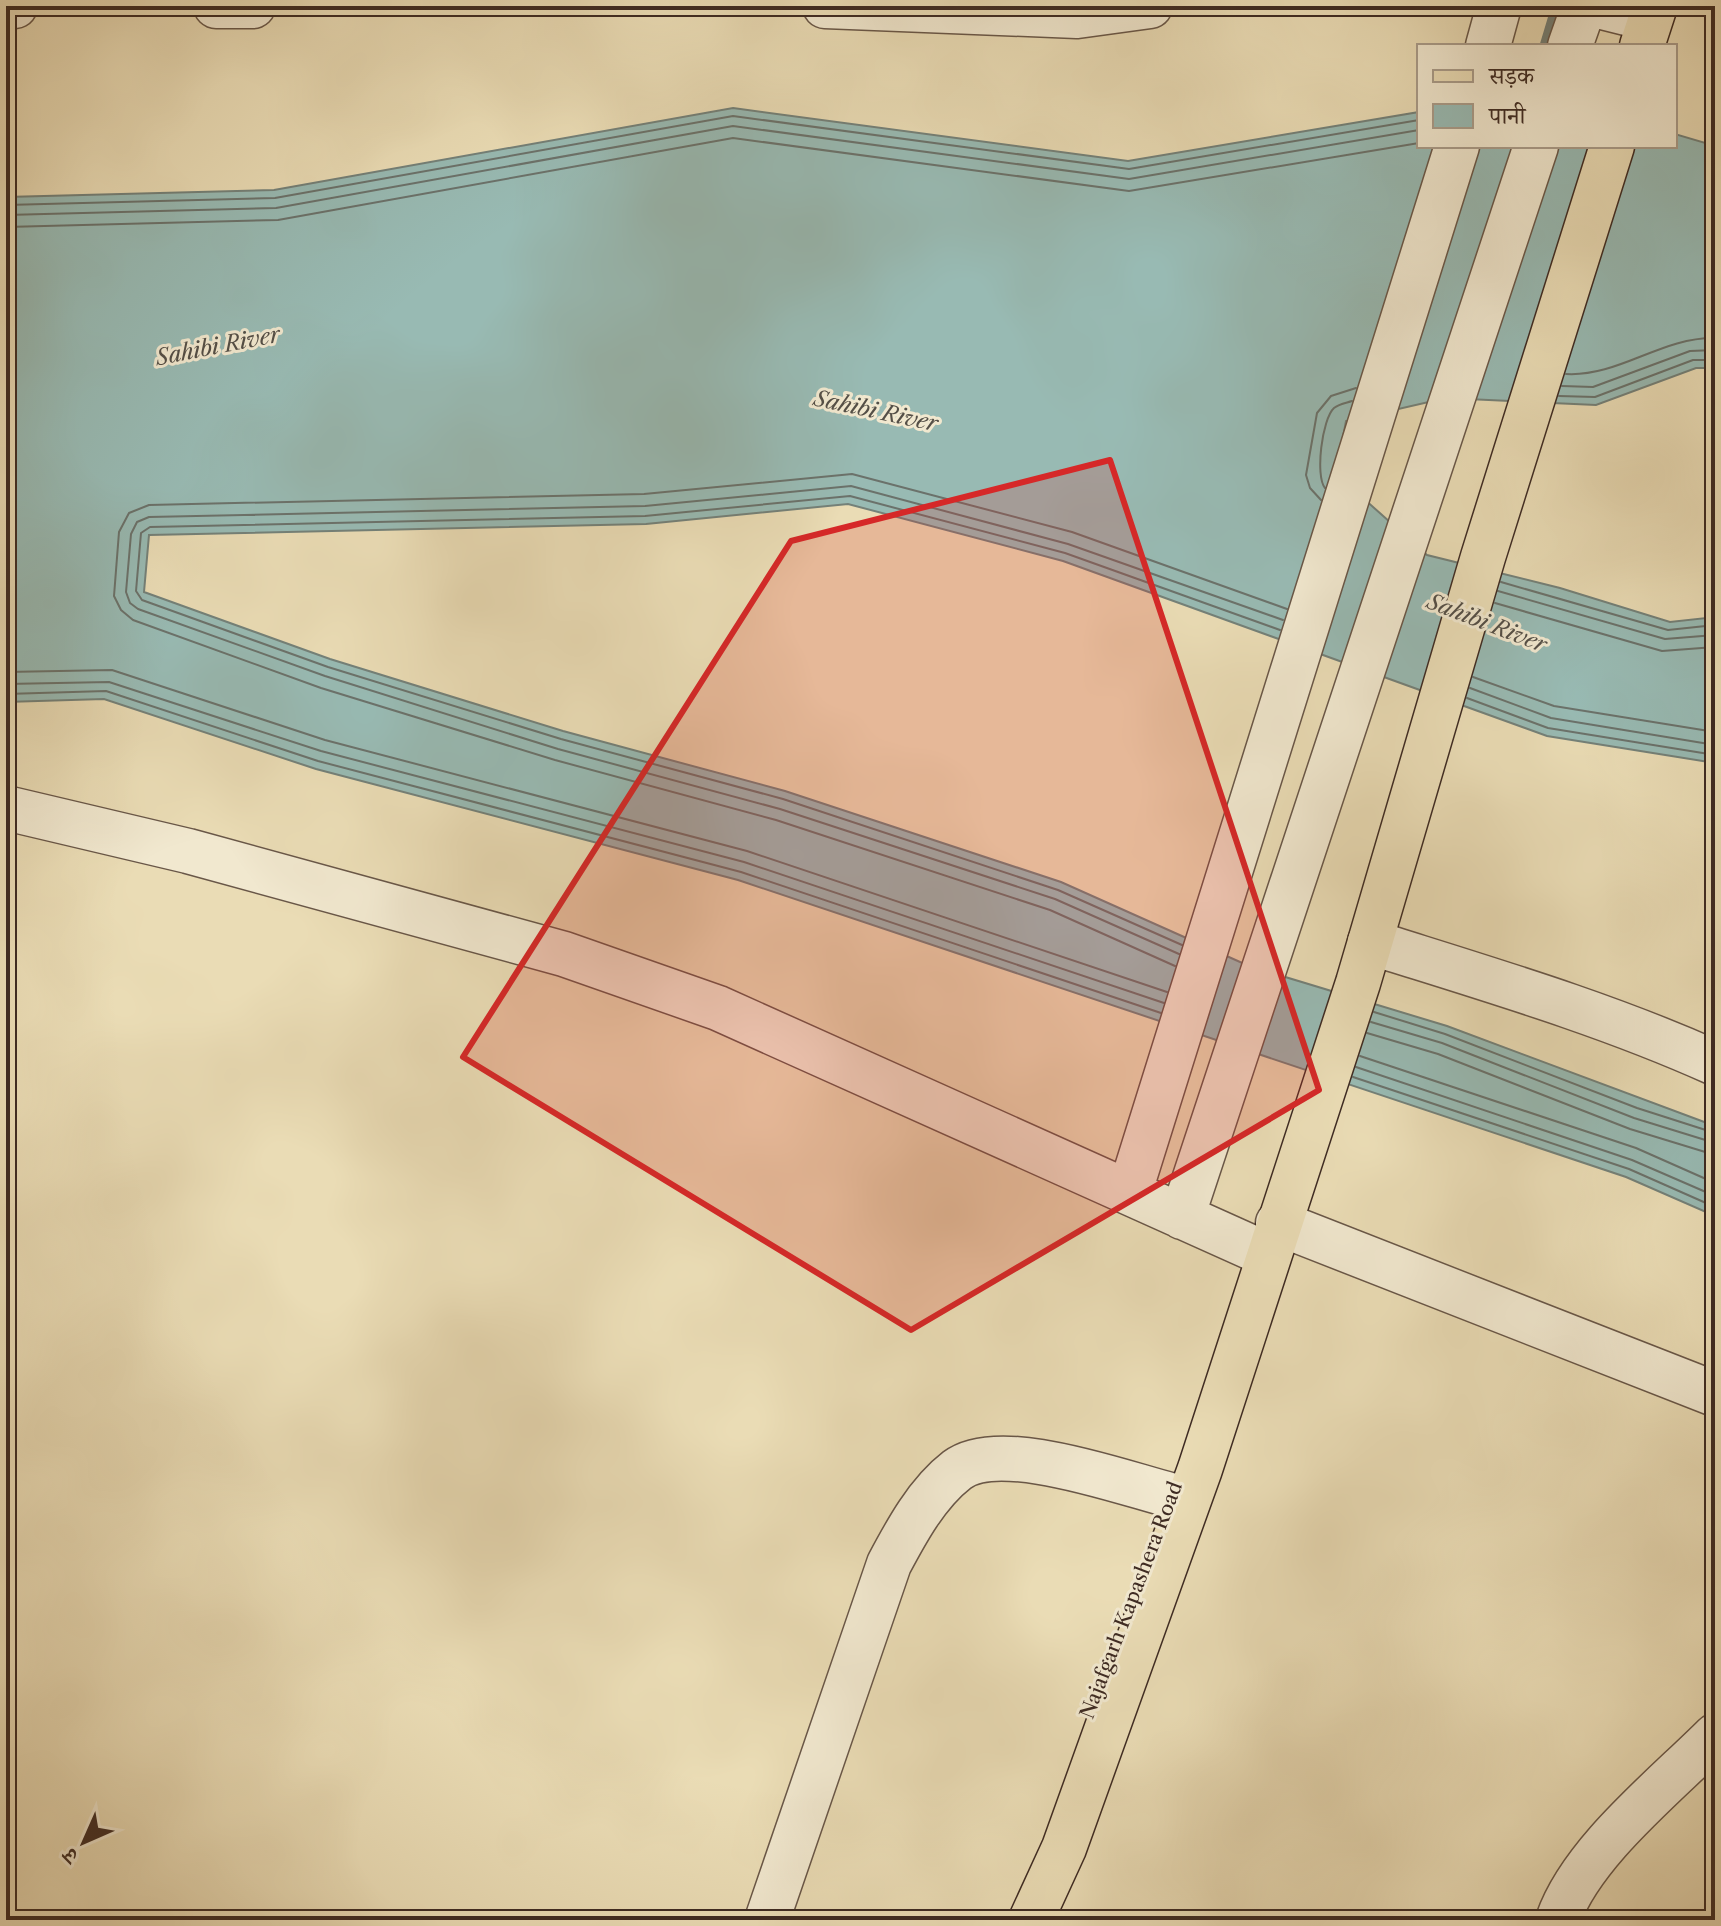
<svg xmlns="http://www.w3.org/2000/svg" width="1721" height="1926" font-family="'Libre Caslon Text','Noto Serif Devanagari',serif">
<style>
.water{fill:#98bab3;stroke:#748179;stroke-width:2}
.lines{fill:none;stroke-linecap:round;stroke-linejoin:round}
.shore{stroke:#6b726b;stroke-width:2}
.stream{stroke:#748179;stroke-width:11}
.minor-casing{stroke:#695748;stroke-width:47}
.major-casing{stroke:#3e2b23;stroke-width:47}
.minor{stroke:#f1e8cf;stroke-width:44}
.major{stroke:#eadcb5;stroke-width:44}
.marked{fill:#d62828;fill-opacity:0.2;stroke:#d62828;stroke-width:6;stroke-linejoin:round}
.labels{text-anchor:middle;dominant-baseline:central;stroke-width:6;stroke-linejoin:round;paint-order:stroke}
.street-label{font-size:20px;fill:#3e2b23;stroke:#f1e8cf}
.water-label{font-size:22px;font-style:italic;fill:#544f47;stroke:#f1e8cf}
</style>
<rect width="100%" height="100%" fill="#eadcb5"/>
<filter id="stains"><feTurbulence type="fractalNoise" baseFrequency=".0025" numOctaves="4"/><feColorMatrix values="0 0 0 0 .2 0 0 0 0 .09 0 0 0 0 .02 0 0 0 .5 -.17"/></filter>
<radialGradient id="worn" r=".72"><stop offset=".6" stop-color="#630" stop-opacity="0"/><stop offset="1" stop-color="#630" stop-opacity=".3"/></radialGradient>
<!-- water -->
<path class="water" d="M733 108 1128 161 1419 112V146H1675V134L1709 144 1715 152V368H1696L1596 405 1446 398 1346 421 1336 474 1427 555 1560 588 1670 622 1715 617V763L1547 736 1063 561 848 504 646 524 149 535 144 592 330 659 563 731 785 791 1061 882 1249 966 1447 1026 1715 1126V1216L1626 1177 738 880 316 769 104 699 6 702V197L274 190Z"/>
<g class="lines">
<!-- shore -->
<path class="shore" d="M6 205 275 198 733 116 1129 169 1419 120
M6 215 276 208 733 126 1129 179 1419 130
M6 227 278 220 733 138 1129 191 1419 143
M1566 374C1619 377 1661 337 1715 338
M1562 386 1593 387 1690 351 1715 350
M1559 396 1595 397 1693 360H1715
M1325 488C1315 476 1322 419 1334 408 1339 404 1346 403 1352 401
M1321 500 1310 488 1306 475 1317 413 1331 396 1356 388
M1501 582 1668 630 1715 625
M1498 591 1665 639 1715 635
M1495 603 1662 651 1715 647
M6 672 112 670 325 740 747 851 1167 992
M1473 677 1554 706 1715 732
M6 684 109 682 321 751 744 862 1164 1003
M1470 688 1551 718 1715 745
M6 694 106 691 318 761 741 872 1161 1013
M1467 698 1548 728 1715 755
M1182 945 1058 890 783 799 561 739 328 667 142 600 136 591 141 533 150 527 645 516 850 496 1065 553 1280 630
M1179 954 1055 899 780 809 558 749 325 676 138 609 130 603 126 592 131 534 137 522 149 517 645 506 851 486 1068 544 1283 620
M1175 966 1050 910 776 820 555 760 321 688 133 620 121 610 114 596 119 532 129 513 149 505 644 494 852 474 1072 532 1287 609
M1374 1012 1445 1034 1637 1108 1715 1133
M1371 1022 1442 1043 1634 1118 1715 1143
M1367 1033 1438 1054 1630 1129 1715 1155
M1360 1056 1636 1148 1715 1183
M1356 1067 1632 1160 1715 1196
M1353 1077 1629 1169 1715 1207"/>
<!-- stream -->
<path class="stream" d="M1545 46 1557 6"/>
<!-- minor casing -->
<g class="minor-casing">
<path id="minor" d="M216 6H253
M825 6 1077 16 1150 6
M1598 6 1650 19
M6 7 15 6
M1488 46 1499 6
M1570 46 1584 6
M6 808 188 851 564 954 718 1008 1268 1255
M1370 942C1487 979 1604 1013 1715 1063
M1130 1191 1457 146
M1182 1217 1536 146
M1278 1223 1715 1394
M767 1920 889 1564C906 1532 927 1493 957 1470 999 1438 1120 1482 1170 1495
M1558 1920C1581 1853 1664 1787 1715 1736"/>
</g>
<!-- major casing -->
<g class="major-casing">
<path id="major" d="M1642 46 1655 6
M1031 1920 1064 1848 1200 1469 1358 983 1483 557 1612 146"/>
</g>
<!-- minor -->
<use href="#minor" class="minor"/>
<!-- major -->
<use href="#major" class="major"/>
</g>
<!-- marked area -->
<path class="marked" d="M1110 460 1319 1090 911 1330 463 1057 791 541Z"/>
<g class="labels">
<!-- street labels -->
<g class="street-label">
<text transform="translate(1131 1600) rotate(-69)">Najafgarh Kapashera Road</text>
</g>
<!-- water labels -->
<g class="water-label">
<text transform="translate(218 346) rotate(-11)">Sahibi River</text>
<text transform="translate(876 411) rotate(12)">Sahibi River</text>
<text transform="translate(1487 623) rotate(21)">Sahibi River</text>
</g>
</g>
<!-- margin -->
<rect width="1721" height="1926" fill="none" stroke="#eadcb5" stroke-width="32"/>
<rect x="8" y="8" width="1705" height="1910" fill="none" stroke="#3e2b23" stroke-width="4"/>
<rect x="16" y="16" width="1689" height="1894" fill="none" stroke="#3e2b23" stroke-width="2"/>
<!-- legend -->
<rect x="1417" y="44" width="260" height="104" fill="#f1e8cf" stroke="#a99c8a" stroke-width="2"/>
<rect x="1433" y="70" width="40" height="12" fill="#eadcb5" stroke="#a99c8a" stroke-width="2"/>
<text x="1489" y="84" font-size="24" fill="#3e2b23">सड़क</text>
<rect x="1433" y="104" width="40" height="24" fill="#98bab3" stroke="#a99c8a" stroke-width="2"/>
<text x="1489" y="124" font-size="24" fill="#3e2b23">पानी</text>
<!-- north arrow -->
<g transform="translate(84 1842) rotate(225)" stroke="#f1e8cf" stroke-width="6" paint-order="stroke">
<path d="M0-6L14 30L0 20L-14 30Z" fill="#3e2b23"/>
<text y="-12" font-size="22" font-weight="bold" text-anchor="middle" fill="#3e2b23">उ</text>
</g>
<rect width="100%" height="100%" filter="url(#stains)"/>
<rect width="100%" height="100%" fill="url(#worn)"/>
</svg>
